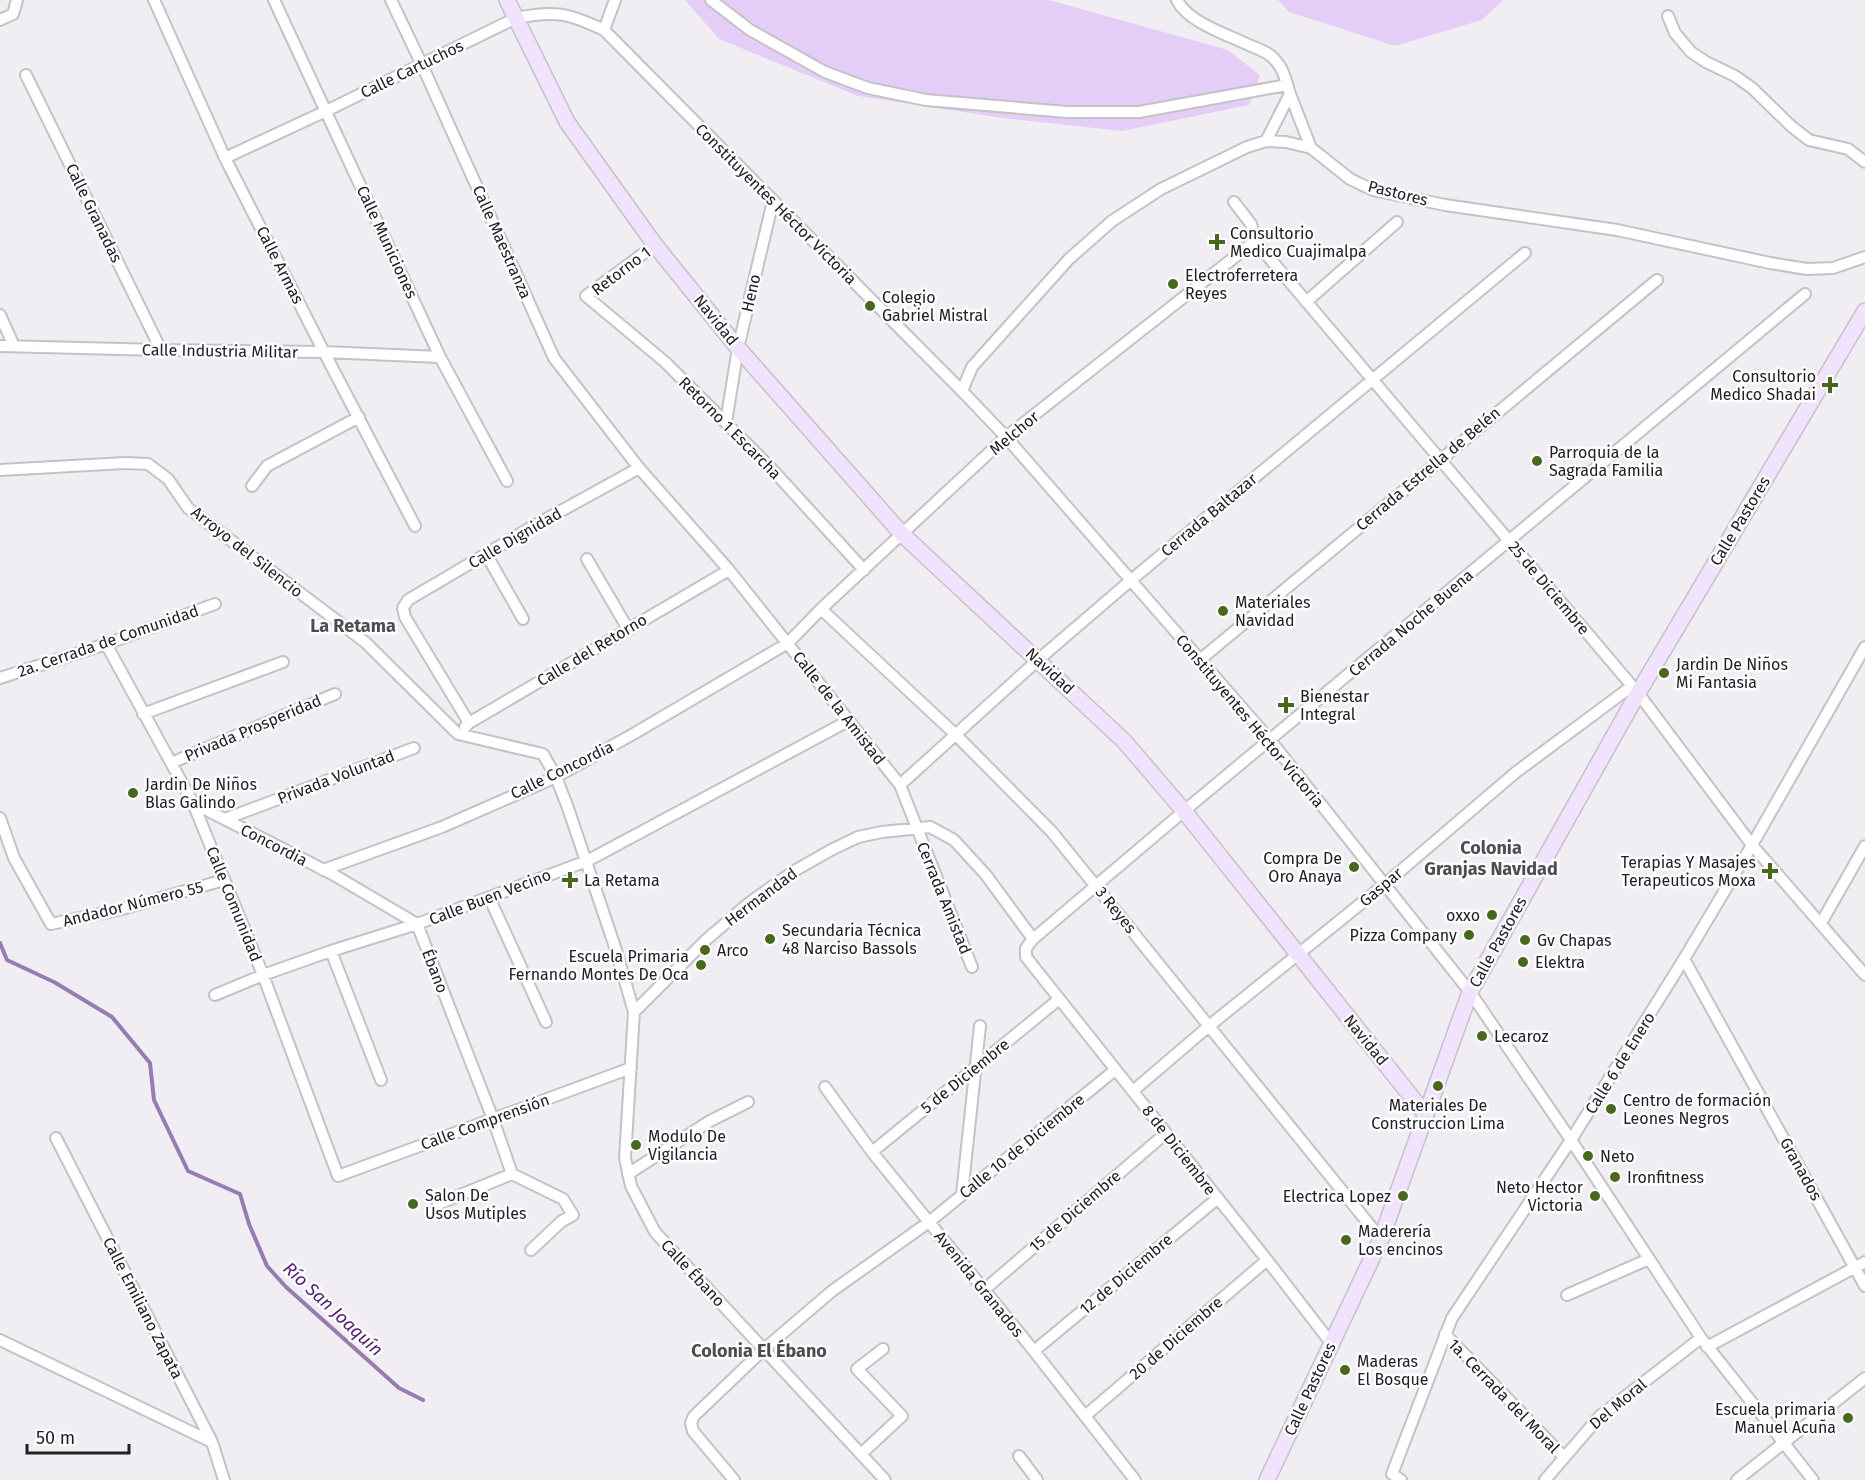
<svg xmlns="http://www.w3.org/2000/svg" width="1865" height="1480" font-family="'Fira Sans',sans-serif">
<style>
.green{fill:#e4cef7}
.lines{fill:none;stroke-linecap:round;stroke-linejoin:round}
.stream{stroke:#987caf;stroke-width:4}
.street-casing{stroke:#c4c2c6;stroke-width:14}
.secondary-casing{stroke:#c4c2c6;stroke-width:18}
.street{stroke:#fff;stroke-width:10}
.secondary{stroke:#f1e3fd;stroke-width:15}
.poi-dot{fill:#49681e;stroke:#fdfcff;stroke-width:2}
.labels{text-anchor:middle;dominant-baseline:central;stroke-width:5;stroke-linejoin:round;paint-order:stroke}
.street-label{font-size:16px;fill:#212022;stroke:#fdfcff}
.poi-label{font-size:16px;fill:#212022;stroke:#fdfcff;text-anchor:start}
.neighbourhood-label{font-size:18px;font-weight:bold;fill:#4e4c4f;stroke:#fdfcff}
.water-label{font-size:18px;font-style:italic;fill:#501c6f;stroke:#fdfcff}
</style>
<rect width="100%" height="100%" fill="#f1eef3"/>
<!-- green -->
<path class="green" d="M685 0H1049L1228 50 1260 75 1249 105 1122 131 1003 118 858 96 719 39Z
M1278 0H1503L1482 20 1395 46 1289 12Z"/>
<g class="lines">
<!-- stream -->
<path class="stream" d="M0 943 7 960 54 982 112 1017 150 1063 154 1100 188 1171 240 1194 249 1224 267 1266 286 1287 399 1388 423 1400"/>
<!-- street casing -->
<g class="street-casing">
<path id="street" d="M154 0 225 158 324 352 415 526
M274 0 440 357 507 481
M391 0 422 65 554 358 639 468 729 570 900 785 972 967
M711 0 750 30 825 72 868 88 926 100 1067 112H1139L1287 85
M1177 0C1188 23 1229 35 1251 46 1259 49 1270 53 1275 60 1284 69 1286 82 1290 94L1266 141
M1668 16 1675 33 1691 52 1706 62 1735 76 1752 88 1791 126 1809 140 1848 149 1865 162
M0 20 13 14 17 0
M604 30 615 0
M26 75 161 350
M1290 94 1311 148
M225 158 326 111 516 18C555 10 568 13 604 30L962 391 1006 437 1270 740 1470 992 1571 1140 1701 1338 1813 1480
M1234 202 1251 224 1255 241 1638 693 1752 845 1865 975
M655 245 586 296 665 362 770 467 864 570
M1306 302 1397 222
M0 315 14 346
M0 346 161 350 324 352 440 357
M962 391 972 367 1069 259 1112 221 1161 189 1247 147 1266 141 1286 142 1311 148 1350 179 1373 190 1445 205 1617 230 1770 263 1807 269 1833 268 1865 257
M726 422 738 348 773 201
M0 470 125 463 148 464 168 479 188 508 365 642 458 734 543 754 556 777 568 808 615 947 634 1012 625 1158 631 1186 655 1232 885 1480
M252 486 267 466 359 417
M486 554 523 619
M587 559 628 629
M821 609 955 734 1052 832 1381 1239
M106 644 193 803 263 975 338 1176 631 1068
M1201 659 1657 280
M0 678 106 644 215 604
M143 714 283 662
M469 723 405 617 403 608 408 600 530 528 639 468
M465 727 469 723 729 570
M171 763 335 694
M900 785 1038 660 1130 581 1525 253
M193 803 334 875 417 924 493 1119 512 1174
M0 818 14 858 51 924 118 910 224 880
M225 819 414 748
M323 870 442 827 556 777 635 733 788 643 821 609 1006 437 1255 241
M489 897 546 1022
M1821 923 1865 846
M331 951 381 1080
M1684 959 1865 1286
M215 995 263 975 331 951 417 924 587 861 848 721
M634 1012 706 940 749 903 794 871 831 850 858 837 882 832 930 827 954 840 986 875 1033 939
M825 1087 872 1152 1034 1351 1135 1480
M1133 1091 1209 1026 1384 885 1515 773 1632 686
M56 1138 212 1442 224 1480
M872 1152 1058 1000
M512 1174 563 1199 573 1215 562 1221 531 1250
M628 1174 710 1121 748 1102
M962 1194 980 1026
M438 1204 512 1174
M984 1290 1166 1133
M1567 1295 1649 1259
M1445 1334 1564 1457
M0 1340 212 1442
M1331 1343 1267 1260 1026 957V948L1033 939 1184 811 1805 294
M1707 1347 1865 1262
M1034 1351 1218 1198
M1085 1416 1267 1260
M861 1454 902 1416 857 1369 883 1349
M1019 1456 1037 1480
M734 1480 693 1431 691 1423 694 1416 763 1350 832 1291 929 1222 1115 1070
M1401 1480 1392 1474 1452 1318 1571 1140 1684 959 1752 845 1865 647
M1545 1480 1600 1416 1701 1338
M1737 1480 1865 1378"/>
</g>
<!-- secondary casing -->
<g class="secondary-casing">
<path id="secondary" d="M507 0 567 122 655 245 738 348 902 534 1124 741 1184 811 1426 1115
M1267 1480 1381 1239 1470 992 1638 693 1865 311"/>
</g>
<!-- street -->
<use href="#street" class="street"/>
<!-- secondary -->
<use href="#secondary" class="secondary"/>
</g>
<!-- markers -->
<g class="poi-dot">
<path d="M1214 233h6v6h6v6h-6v6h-6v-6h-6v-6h6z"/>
<circle cx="1173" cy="284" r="6"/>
<circle cx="870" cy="306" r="6"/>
<path d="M1827 376h6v6h6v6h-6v6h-6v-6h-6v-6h6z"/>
<circle cx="1537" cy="461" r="6"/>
<circle cx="1223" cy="611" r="6"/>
<circle cx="1664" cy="673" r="6"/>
<path d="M1283 696h6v6h6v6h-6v6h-6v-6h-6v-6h6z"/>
<circle cx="133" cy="793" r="6"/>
<circle cx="1354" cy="867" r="6"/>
<path d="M1767 862h6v6h6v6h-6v6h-6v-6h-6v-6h6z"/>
<path d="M567 871h6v6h6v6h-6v6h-6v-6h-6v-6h6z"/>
<circle cx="1492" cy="915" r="6"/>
<circle cx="1469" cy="935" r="6"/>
<circle cx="770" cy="939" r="6"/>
<circle cx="1525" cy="940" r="6"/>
<circle cx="705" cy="950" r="6"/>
<circle cx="1523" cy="962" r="6"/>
<circle cx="701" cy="965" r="6"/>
<circle cx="1482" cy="1036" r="6"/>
<circle cx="1438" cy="1086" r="6"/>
<circle cx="1611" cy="1109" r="6"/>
<circle cx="636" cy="1145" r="6"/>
<circle cx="1588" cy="1156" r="6"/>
<circle cx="1615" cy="1177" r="6"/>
<circle cx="1403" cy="1196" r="6"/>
<circle cx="1595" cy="1196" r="6"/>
<circle cx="413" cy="1204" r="6"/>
<circle cx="1346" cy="1240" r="6"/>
<circle cx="1345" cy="1370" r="6"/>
<circle cx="1848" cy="1418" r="6"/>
</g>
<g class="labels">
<!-- street labels -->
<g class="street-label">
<text transform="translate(412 69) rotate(-26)">Calle Cartuchos</text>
<text transform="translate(1398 193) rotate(14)">Pastores</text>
<text transform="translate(776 204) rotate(45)">Constituyentes Héctor Victoria</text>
<text transform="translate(94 213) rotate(64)">Calle Granadas</text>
<text transform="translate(387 242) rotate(65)">Calle Municiones</text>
<text transform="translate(502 242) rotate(66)">Calle Maestranza</text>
<text transform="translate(280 265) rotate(63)">Calle Armas</text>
<text transform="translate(621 271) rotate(-37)">Retorno 1</text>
<text transform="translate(751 293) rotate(-77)">Heno</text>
<text transform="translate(716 320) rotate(51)">Navidad</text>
<text transform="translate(220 351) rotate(1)">Calle Industria Militar</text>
<text transform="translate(730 428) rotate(45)">Retorno 1 Escarcha</text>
<text transform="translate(1014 433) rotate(-40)">Melchor</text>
<text transform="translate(1428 469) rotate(-40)">Cerrada Estrella de Belén</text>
<text transform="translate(1209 515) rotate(-40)">Cerrada Baltazar</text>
<text transform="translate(1740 521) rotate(-59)">Calle Pastores</text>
<text transform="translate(515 538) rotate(-30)">Calle Dignidad</text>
<text transform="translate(247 552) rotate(38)">Arroyo del Silencio</text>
<text transform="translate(1549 588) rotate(50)">25 de Diciembre</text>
<text transform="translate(1411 623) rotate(-40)">Cerrada Noche Buena</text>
<text transform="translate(108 641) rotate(-19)">2a. Cerrada de Comunidad</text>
<text transform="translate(592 650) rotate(-31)">Calle del Retorno</text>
<text transform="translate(1050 671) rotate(43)">Navidad</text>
<text transform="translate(839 708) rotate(52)">Calle de la Amistad</text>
<text transform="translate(1250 721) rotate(50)">Constituyentes Héctor Victoria</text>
<text transform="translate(253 728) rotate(-23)">Privada Prosperidad</text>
<text transform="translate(562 770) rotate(-26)">Calle Concordia</text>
<text transform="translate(336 777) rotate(-21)">Privada Voluntad</text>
<text transform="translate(274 845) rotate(27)">Concordia</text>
<text transform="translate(1381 887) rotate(-40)">Gaspar</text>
<text transform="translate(490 897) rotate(-21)">Calle Buen Vecino</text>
<text transform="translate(761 897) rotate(-37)">Hermandad</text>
<text transform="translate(944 898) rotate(68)">Cerrada Amistad</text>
<text transform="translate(133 904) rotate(-14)">Andador Número 55</text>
<text transform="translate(234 904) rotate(68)">Calle Comunidad</text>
<text transform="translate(1116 910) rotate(51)">3 Reyes</text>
<text transform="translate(1498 942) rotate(-61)">Calle Pastores</text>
<text transform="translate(435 971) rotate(69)">Ébano</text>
<text transform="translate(1366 1040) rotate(51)">Navidad</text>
<text transform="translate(1620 1063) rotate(-58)">Calle 6 de Enero</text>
<text transform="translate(965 1076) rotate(-39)">5 de Diciembre</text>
<text transform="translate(485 1122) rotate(-20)">Calle Comprensión</text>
<text transform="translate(1022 1146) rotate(-39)">Calle 10 de Diciembre</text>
<text transform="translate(1179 1150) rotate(52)">8 de Diciembre</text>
<text transform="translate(1801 1169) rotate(61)">Granados</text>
<text transform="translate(1075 1211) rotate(-41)">15 de Diciembre</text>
<text transform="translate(693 1273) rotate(47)">Calle Ébano</text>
<text transform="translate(1126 1274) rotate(-40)">12 de Diciembre</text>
<text transform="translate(979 1284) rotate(51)">Avenida Granados</text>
<text transform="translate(143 1308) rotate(63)">Calle Emiliano Zapata</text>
<text transform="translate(1176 1338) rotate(-41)">20 de Diciembre</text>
<text transform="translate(1310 1389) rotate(-65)">Calle Pastores</text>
<text transform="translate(1504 1396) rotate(46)">1a. Cerrada del Moral</text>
<text transform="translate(1618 1404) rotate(-40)">Del Moral</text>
</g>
<!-- poi labels -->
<g class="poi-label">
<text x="1230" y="233">Consultorio<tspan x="1230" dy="18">Medico Cuajimalpa</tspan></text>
<text x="1185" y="275">Electroferretera<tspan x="1185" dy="18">Reyes</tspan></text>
<text x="882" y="297">Colegio<tspan x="882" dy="18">Gabriel Mistral</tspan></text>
<text x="1816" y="376" text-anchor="end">Consultorio<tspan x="1816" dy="18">Medico Shadai</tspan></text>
<text x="1549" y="452">Parroquia de la<tspan x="1549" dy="18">Sagrada Familia</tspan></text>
<text x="1235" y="602">Materiales<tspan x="1235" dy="18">Navidad</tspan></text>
<text x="1676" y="664">Jardin De Niños<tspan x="1676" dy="18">Mi Fantasia</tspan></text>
<text x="1300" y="696">Bienestar<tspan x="1300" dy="18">Integral</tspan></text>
<text x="145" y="784">Jardin De Niños<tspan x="145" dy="18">Blas Galindo</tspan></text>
<text x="1342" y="858" text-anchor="end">Compra De<tspan x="1342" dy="18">Oro Anaya</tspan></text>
<text x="1756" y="862" text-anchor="end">Terapias Y Masajes<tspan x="1756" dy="18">Terapeuticos Moxa</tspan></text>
<text x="584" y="880">La Retama</text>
<text x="1480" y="915" text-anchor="end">oxxo</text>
<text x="782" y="930">Secundaria Técnica<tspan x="782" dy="18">48 Narciso Bassols</tspan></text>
<text x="1457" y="935" text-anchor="end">Pizza Company</text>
<text x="1537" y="940">Gv Chapas</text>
<text x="717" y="950">Arco</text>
<text x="689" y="956" text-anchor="end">Escuela Primaria<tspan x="689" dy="18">Fernando Montes De Oca</tspan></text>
<text x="1535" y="962">Elektra</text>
<text x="1494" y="1036">Lecaroz</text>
<text x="1623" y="1100">Centro de formación<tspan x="1623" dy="18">Leones Negros</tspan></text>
<text x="1438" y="1105" text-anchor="middle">Materiales De<tspan x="1438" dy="18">Construccion Lima</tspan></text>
<text x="648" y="1136">Modulo De<tspan x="648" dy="18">Vigilancia</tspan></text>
<text x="1600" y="1156">Neto</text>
<text x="1627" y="1177">Ironfitness</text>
<text x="1583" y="1187" text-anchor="end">Neto Hector<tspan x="1583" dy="18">Victoria</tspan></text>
<text x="425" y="1195">Salon De<tspan x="425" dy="18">Usos Mutiples</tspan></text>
<text x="1391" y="1196" text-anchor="end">Electrica Lopez</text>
<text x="1358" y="1231">Maderería<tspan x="1358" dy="18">Los encinos</tspan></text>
<text x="1357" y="1361">Maderas<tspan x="1357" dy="18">El Bosque</tspan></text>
<text x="1836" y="1409" text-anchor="end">Escuela primaria<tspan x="1836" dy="18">Manuel Acuña</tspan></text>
</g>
<!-- neighbourhood labels -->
<g class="neighbourhood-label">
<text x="353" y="626">La Retama</text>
<text x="1491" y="848">Colonia<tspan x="1491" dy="21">Granjas Navidad</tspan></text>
<text x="759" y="1351">Colonia El Ébano</text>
</g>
<!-- water labels -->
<g class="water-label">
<text transform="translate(333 1309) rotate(43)">Río San Joaquín</text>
</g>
</g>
<!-- scale -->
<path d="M27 1444v9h102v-9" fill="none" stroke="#212022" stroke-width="3"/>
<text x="36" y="1444" font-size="18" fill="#212022" stroke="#fdfcff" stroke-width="4.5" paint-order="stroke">50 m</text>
</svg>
